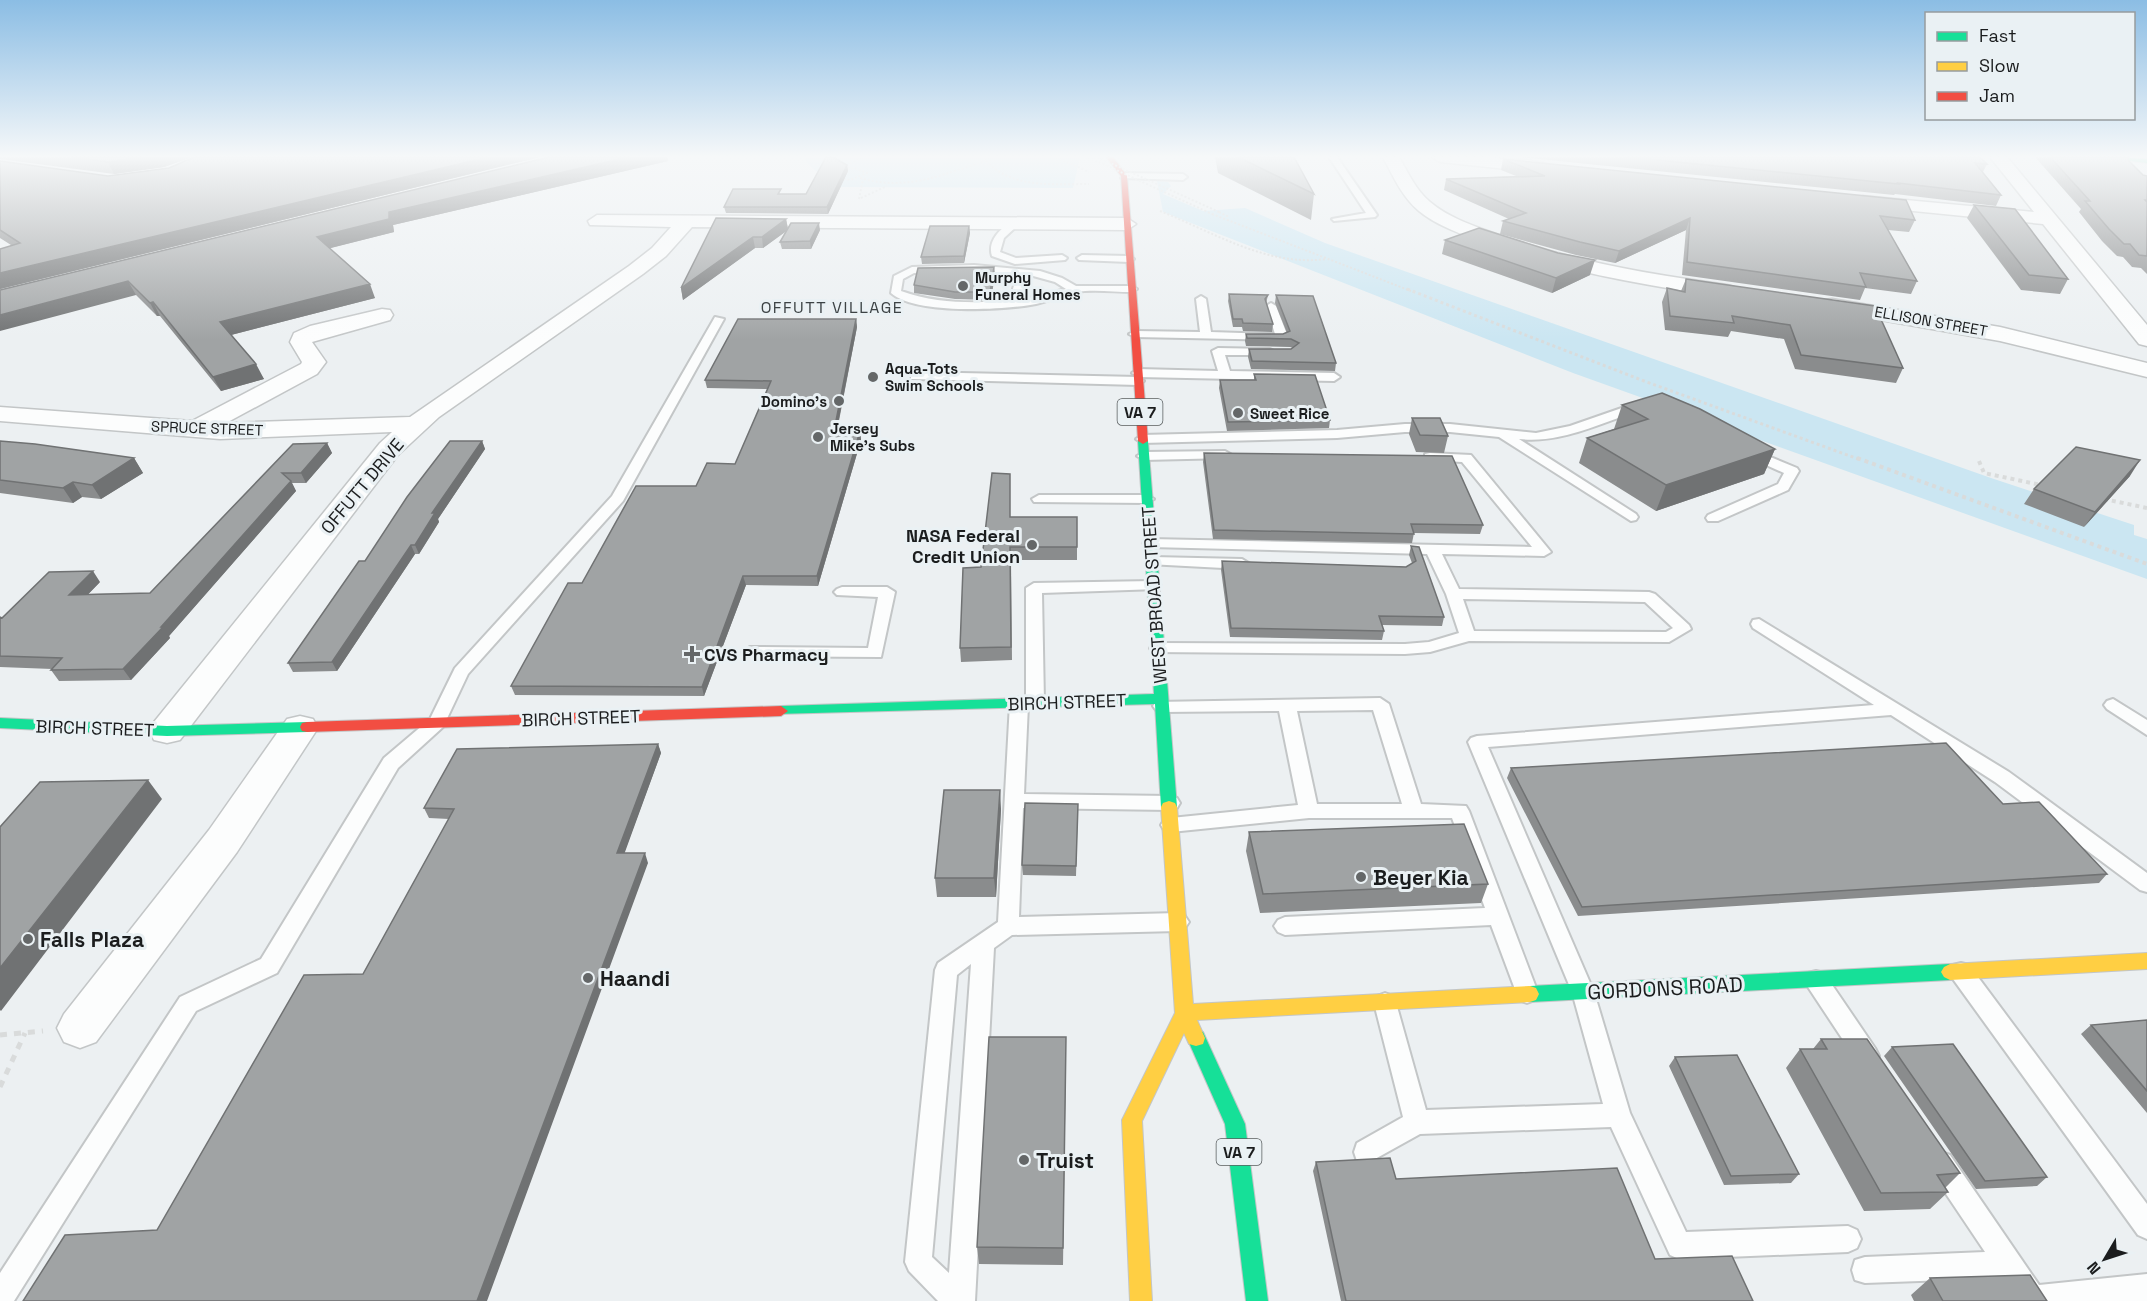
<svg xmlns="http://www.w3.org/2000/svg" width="2147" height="1301" font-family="'Space Grotesk',sans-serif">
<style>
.green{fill:#cbe6f2}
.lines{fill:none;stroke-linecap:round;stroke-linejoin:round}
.lane-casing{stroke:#c3c6c7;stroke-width:4}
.street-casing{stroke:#c3c6c7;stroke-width:3}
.fast-casing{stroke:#c3c6c7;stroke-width:2}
.slow-casing{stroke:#c3c6c7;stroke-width:2}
.jam-casing{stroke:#c3c6c7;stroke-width:2}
.path-far3{stroke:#d9dbdb;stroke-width:2;stroke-dasharray:2 2;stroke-linecap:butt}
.path-far2{stroke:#d9dbdb;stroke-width:3;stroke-dasharray:3 3;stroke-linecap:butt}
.path-far1{stroke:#d9dbdb;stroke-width:4;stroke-dasharray:4 4;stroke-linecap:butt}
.path{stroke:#d9dbdb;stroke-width:5;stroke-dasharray:7 7;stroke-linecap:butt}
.lane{fill:#fcfdfd;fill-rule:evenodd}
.street{fill:#fcfdfd;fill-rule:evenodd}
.fast{fill:#16e098;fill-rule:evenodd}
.slow{fill:#ffcf43;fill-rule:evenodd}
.jam{fill:#f24e42;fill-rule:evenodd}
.path-bridge{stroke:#d9dbdb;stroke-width:2;stroke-dasharray:2 2;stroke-linecap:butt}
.wall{fill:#8a8c8d}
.shaded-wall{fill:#707273}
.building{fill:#a0a3a4;stroke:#707273;stroke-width:1.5}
.poi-dot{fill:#646768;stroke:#eaf1f4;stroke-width:2}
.labels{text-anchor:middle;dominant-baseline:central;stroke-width:6;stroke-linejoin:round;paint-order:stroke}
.far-poi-label{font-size:15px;font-weight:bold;fill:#1b1d1e;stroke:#eaf1f4;text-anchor:start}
.far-street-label{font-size:15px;fill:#1b1d1e;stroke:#eaf1f4}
.far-neighbourhood-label{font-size:16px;letter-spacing:1.5px;fill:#3d4345;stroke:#eaf1f4}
.shield{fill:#eaf1f4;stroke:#595d5e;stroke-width:1.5}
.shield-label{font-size:16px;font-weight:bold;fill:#1b1d1e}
.street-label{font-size:18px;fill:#1b1d1e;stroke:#eaf1f4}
.poi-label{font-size:18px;font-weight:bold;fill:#1b1d1e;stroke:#eaf1f4;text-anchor:end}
.near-poi-label{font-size:21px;font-weight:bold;fill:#1b1d1e;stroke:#eaf1f4;text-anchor:start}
.near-street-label{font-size:21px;fill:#1b1d1e;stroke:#eaf1f4}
</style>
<rect width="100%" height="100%" fill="#ecf0f2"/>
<!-- green -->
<path class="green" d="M806 157H1080L1073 188 841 187 813 169 805 160Z
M1157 181 1168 182 1171 186 1163 194 1203 211 1245 208 1325 243 1991 478 2134 525V535L2147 539V579L1573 373 1163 212Z"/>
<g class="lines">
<!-- lane casing -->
<g class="lane-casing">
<path id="lane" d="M1329 157H1337L1377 215 1375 217 1334 221 1332 219 1366 213Z
M1124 173 1183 174 1187 177 1183 180 1121 178Z
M1014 221 1019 224 1004 238 1000 252 1016 258 1062 255 1067 258 1065 260 1015 264 992 256C987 241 1001 227 1014 221Z
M1082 255 1129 256 1134 259 1129 262 1079 260 1077 258Z
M974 265 1040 271 1062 278 1076 286H1132L1137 289 1132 292C1114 292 1094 289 1076 292 1063 294 1050 301 1036 304 1004 310 916 315 891 293L894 276 912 267ZM974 271 1017 273 1010 301C973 303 937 304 901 291L903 279 914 273ZM1026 274 1055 282 1066 289 1021 300Z
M1201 296 1206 299 1211 332 1275 334 1266 306 1271 303 1276 306 1288 337 1282 340 1135 337 1129 334 1135 331 1200 332 1196 299Z
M715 317 724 319 623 501 468 674 443 727 398 768 277 973 196 1011 14 1301H0V1273L180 997 261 959 384 758 430 719 455 668 612 496Z
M1218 348 1270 349 1276 352 1270 355H1225L1230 371 1334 373 1340 377 1334 381 1138 377 1132 373 1138 369 1218 371 1212 351Z
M915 372 1138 377 1144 381 1138 385 911 379V373Z
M1639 402 1645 406 1643 409C1604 422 1561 444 1519 439L1636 514 1638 517 1636 520 1631 521 1499 437 1450 432H1405L1337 438 1142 443 1136 439 1142 435 1337 430 1405 424H1450L1536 433 1570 426Z
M1751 449 1797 468 1799 471 1788 490 1718 521H1708L1706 518 1708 515 1778 484 1784 473 1746 456 1744 453Z
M1225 451 1232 455 1230 458 1144 460 1137 456 1144 452Z
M1430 453 1471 455 1551 552 1544 556 1442 554 1459 589 1649 592 1655 594 1689 625 1691 629 1669 642 1469 641 1430 652 1405 654 1152 652 1150 648 1158 643 1405 644 1429 642 1459 633 1446 594 1427 554 1150 547 1143 543 1150 539 1532 547 1462 462 1425 460V454ZM1463 599 1645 602 1673 628 1666 632 1474 631Z
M1039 495H1147L1154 499 1147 503 1034 502 1032 499Z
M1153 557 1242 559 1250 564 1242 569 1148 564 1146 561 1148 558Z
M1153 581 1158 583 1161 586 1158 589 1042 593 1044 703 1035 709 1028 705 1024 794 1170 796 1177 798 1180 803 1177 808 1170 810 1023 808 1019 917 1178 913 1185 916 1189 922 1185 928 1178 931 1012 935 994 948 975 1301H938L909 1271 905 1262 935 970 938 963 998 922 1010 703 1019 697 1026 701V588L1034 583ZM971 964 949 1273 932 1257 957 975Z
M842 587H887L895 592 881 657 744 656 742 652 750 647 868 648 878 597 837 595 834 592 837 589Z
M1759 619 2009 772 2147 873V892L2140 890 1995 782 1891 715 1488 747 1594 992 1630 1113 1686 1232 1848 1226 1857 1230 1861 1239 1857 1248 1848 1252 1679 1259 1670 1255 1611 1127 1420 1134 1366 1164 1357 1161 1354 1152 1357 1143 1403 1117 1374 1003 1377 996 1385 993 1393 996 1396 1003 1426 1110 1603 1104 1572 992 1468 742 1471 738 1477 736 1874 705 1753 628 1751 624 1753 620Z
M1380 698 1389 704 1421 804 1466 806 1469 811 1538 993 1535 1000 1527 1003 1519 1000 1491 925 1285 935 1278 932 1274 926 1278 920 1285 917 1485 908 1452 818H1309L1171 832 1164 830 1161 825 1164 820 1171 818 1298 805 1279 711 1162 712 1156 710 1153 706 1156 702ZM1373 710 1402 804H1317L1297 711Z
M2113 699 2147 720V735L2107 709 2104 705 2107 701Z
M1961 963 1969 965 2147 1204V1239L2138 1235 1953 979 1950 972 1953 965Z
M1816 971 1824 973 1875 1048 1879 1056 1875 1064 1867 1067 1859 1064 1808 987 1805 980 1808 973Z
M1941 1152 1950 1155 2039 1285 2147 1274V1301H2018L2002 1278 1865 1283 1855 1280 1852 1270 1855 1260 1865 1257 1985 1252 1932 1173 1928 1164 1932 1155Z"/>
</g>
<!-- street casing -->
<g class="street-casing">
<path id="street" d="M1383 157H1399C1408 173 1416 190 1430 202 1449 218 1474 226 1496 234 1571 261 1648 274 1727 285L1734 287 1737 291 1734 295 1727 297C1645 286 1563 271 1485 243 1462 234 1437 226 1419 211 1402 197 1393 176 1383 157Z
M1432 157C1452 157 1544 156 1554 168L1546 173 1440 162Z
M1990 157H2007L2147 325V346L2139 344 2043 224 1863 206 1854 201 1863 196 2034 212Z
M597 215 1127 218 1136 224 1127 230 692 227 666 256 643 274 439 417 398 455 180 740 167 743 154 740 149 731 154 722 380 443 392 432 220 439 0 421V407L192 421 301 364 302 362 290 342 294 333 310 326 382 309 390 310 393 315 390 320 312 342 326 362 317 374 226 423 410 417 629 266 652 248 671 227 590 225 588 221Z
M1832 299 2000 327 2147 363V377L2000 341 1824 310 1821 305 1824 300Z
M300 716 313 719 318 728 237 852 96 1042 80 1048 64 1042 57 1028 64 1014 209 830 287 719Z"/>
</g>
<!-- fast casing -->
<g class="fast-casing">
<path id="fast" d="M2114 157 2147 159V163L2117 159Z
M1143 438 1148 441 1177 807 1175 811 1169 813 1163 811 1161 807 1155 704 776 714 774 711 781 706 1154 694 1138 441Z
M0 718 167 726 307 722 312 723 314 727 312 731 307 732 167 736 0 728Z
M1950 964 1956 967 1959 972 1956 977 1950 980 1530 1002 1524 1000 1521 994 1524 988 1530 986Z
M1196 1030 1203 1032 1245 1124 1268 1301H1246L1225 1124 1187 1038 1189 1032Z"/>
</g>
<!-- slow casing -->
<g class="slow-casing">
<path id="slow" d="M1169 801 1175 803 1177 807 1193 1004 1530 986 1536 988 1539 994 1536 1000 1530 1002 1197 1020 1205 1038 1203 1044 1196 1046 1189 1044 1184 1033 1142 1121 1152 1301H1130L1122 1120 1175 1013 1161 807 1163 803Z
M2147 953V969L1950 980 1944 977 1941 972 1944 967 1950 964Z"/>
</g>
<!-- jam casing -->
<g class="jam-casing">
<path id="jam" d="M1106 157H1113L1127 176 1148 441 1143 444 1138 441 1121 176Z
M781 706 788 711 781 716 307 732 302 731 300 727 302 723 307 722Z"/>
</g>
<!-- path-far3 -->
<path class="path-far3" d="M1056 157 1089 172
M986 161C1013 189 1053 184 1089 184
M849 168 851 163 863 157
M855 168 867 173 850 180 832 176 838 170Z
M860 178C898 189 928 180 964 168 973 165 982 163 990 157
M861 198 887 186
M859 199 863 179
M1160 211C1213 232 1267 267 1326 259
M1219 212 1229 217
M1212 214 1411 291"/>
<!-- path-far2 -->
<path class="path-far2" d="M1407 289 1644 381 1861 460"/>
<!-- path-far1 -->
<path class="path-far1" d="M1857 458 2147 564
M1979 461 1984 473 2041 485
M2104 499 2147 508"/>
<!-- path -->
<path class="path" d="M0 1035 43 1031
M0 1087 25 1033"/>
<!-- lane -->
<use href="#lane" class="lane"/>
<!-- street -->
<use href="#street" class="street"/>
<!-- fast -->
<use href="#fast" class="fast"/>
<!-- slow -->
<use href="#slow" class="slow"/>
<!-- jam -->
<use href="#jam" class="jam"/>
<!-- path-bridge -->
<path class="path-bridge" d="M1088 157 1212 214
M1097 157 1219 212"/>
</g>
<!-- wall -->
<path class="wall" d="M0 157H192L164 167 114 174 0 159V160Z
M194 157H540L0 289 11 245 0 238V161L108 176 169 168Z
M549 157H667L668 161 393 225 394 232 330 248 375 298 231 335 264 379 221 391 160 316H157L136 295 0 290Z
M1215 157H1294L1314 194 1311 220 1218 173Z
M1519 157H1980L1987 164 1983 172 2001 195 1996 206 1895 194 1894 195Z
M2035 157H2128V160L2143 175 2147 176V274L2141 268 2132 267 2123 257 2117 256 2102 241 2079 212 2081 209Z
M1503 159 1915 220 1909 232 1888 230 1917 281 1911 294 1865 288 1860 300 1682 275 1686 230 1615 263 1576 255 1500 234 1503 221 1509 219 1444 190 1446 179 1516 176 1501 170Z
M847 165 848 171 828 214 726 213 724 207 782 194H806Z
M1974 205 2068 279 2060 294 2021 290 1967 218Z
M716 218 786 219 788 228 820 230 811 249H782L780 242 786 231 763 248H755L683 300 681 288Z
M969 226 970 233 964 263 922 264 921 257Z
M1445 240 1590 275 1552 293 1442 254Z
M995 274 991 300 955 299 914 293V285Z
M1686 279 1903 368 1896 383 1795 369 1784 339 1731 331 1728 337 1665 330 1662 302 1667 288 1681 291Z
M1229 294 1268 295 1266 304 1273 324 1272 332 1243 331 1242 327H1233L1228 301Z
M1276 295 1336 363 1335 371 1251 369 1248 357 1249 349H1291L1293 348 1290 347 1246 346 1245 341 1246 334H1283L1287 333 1275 303Z
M856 319 857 327 838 426 860 431 861 440 818 586 746 585 704 696 515 695 511 686 582 583 696 486 735 464 768 389 707 388 705 380Z
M1254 374 1330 420 1329 428 1227 431 1219 388 1220 380H1254Z
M1622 405 1775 449 1764 474 1656 511 1579 463 1587 438 1614 429Z
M1412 418 1448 436 1444 453 1416 452 1409 434Z
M0 441 134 458 143 473 101 499 82 497 73 503 0 493Z
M482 441 485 449 438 519 439 522 419 554H415L337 671 293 672 288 663Z
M327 443 332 453 306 483H292L296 491 169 636 170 638 131 680 59 681 51 670 52 669 0 667V617L2 618 100 582 88 594 150 593 293 444Z
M1204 453 1483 525 1480 534 1414 533 1412 543 1213 539 1203 462Z
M2130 476 2084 527 2024 504 2034 489Z
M1011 517H1077V560H1011L1012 660 961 662 960 648Z
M1411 546 1444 617 1442 626 1382 625 1384 631 1382 640 1230 637 1221 570 1222 561 1406 567 1412 563 1409 555Z
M658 744 661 753 624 853 648 863 157 1230 363 974 449 819 429 818 424 808Z
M1511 768 2003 804 2107 874 2099 883 1578 916 1507 778Z
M1078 804 1076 876 1023 875 1022 865Z
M1001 809 996 897H937L935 878Z
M1249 832 1488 884 1481 903 1260 913 1246 851Z
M2147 1020V1113L2081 1034 2091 1025Z
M1821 1039 1960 1173 1945 1188 1948 1192 1930 1209 1864 1211 1786 1068 1800 1049H1813Z
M1892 1047 2047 1177 2037 1186 1976 1189 1884 1056Z
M1066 1056 1063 1265 979 1264 977 1247Z
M1675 1057 1799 1174 1791 1183 1724 1185 1669 1066Z
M1316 1162 1396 1179 1753 1301H1341L1313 1171Z
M1930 1278 2047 1301H1914L1911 1295Z"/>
<!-- shaded-wall -->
<path class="shaded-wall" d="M143 157H192L164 167 114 174 108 162Z
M489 157H540L0 289V273Z
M629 157H667L668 161 393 225 394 232 323 250 317 237 389 212Z
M847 165 848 171 828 214 827 207Z
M1690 218 1686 230 1615 263 1619 251Z
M786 219 788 230 763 248 762 237Z
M819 223 820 230 811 249 810 241Z
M969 226 970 233 964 263V256Z
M753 237 755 248 683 300 681 288Z
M1595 260 1590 275 1552 293 1556 278Z
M994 267 995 274 991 300 990 292Z
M128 281 136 295 0 331V315Z
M370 284 375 298 227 336 220 322Z
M153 302 160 316H157L150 303Z
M856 319 857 327 836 434 835 426Z
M256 364 264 379 221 391 213 377Z
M860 431 861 440 818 586 817 576Z
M482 441 485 449 438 519 439 522 419 554 415 545 432 513Z
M327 443 332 453 306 483 301 473Z
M1775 449 1764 474 1656 511 1666 485Z
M134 458 143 473 101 499 92 485Z
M2140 460 2130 476 2084 527 2095 512Z
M291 481 296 491 169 636 170 638 131 680 123 669Z
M73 482 82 497 73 503 63 488Z
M411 545 415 554 337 671 332 662Z
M93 571 100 582 77 606 69 595Z
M743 576 746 585 704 696 702 687Z
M658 744 661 753 621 863 617 853Z
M148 780 162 799 1 1011 0 1010V968Z
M1000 790 1001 809 996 897 994 878Z
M645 853 648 863 487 1301H477Z"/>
<!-- building -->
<path class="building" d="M71 157H143L108 162Z
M194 157H489L0 273V249L20 243 0 230V161L108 176 169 168Z
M549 157H629L389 212V219L317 237 370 284 220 322 256 364 213 377 153 302 150 303 128 281 0 315V290Z
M826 157H833L847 165 827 207H724L733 189H781L778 194H806Z
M1238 157H1294L1314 194Z
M1626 157H1980L1987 164 1975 163 2001 195 1898 183 1899 184Z
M2050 157H2128V160L2143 175 2147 176V200H2145L2147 202V256L2139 255 2130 244H2124L2109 229 2085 201H2090Z
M1503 159 1906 200 1915 220 1880 216 1917 281 1860 273 1866 287 1687 262 1690 218 1619 251 1580 242 1503 221 1526 213 1446 179 1545 176Z
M1974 205 2015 209 2068 279 2029 275Z
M716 218 786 219 762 237H753L681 288Z
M791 223H819L810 241 780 242Z
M930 226H969L964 256 921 257Z
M1479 228 1558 253 1595 260 1556 278 1445 240Z
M994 267 990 292H955L914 285 918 268Z
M1686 279 1875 306 1903 368 1801 355 1790 325 1732 316 1734 323 1670 316 1667 288 1685 292Z
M1229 294 1268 295 1265 299 1273 324 1243 323 1242 319H1233Z
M1276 295 1313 296 1336 363 1252 361 1249 349H1291L1299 343 1291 339 1247 338 1246 334H1283L1290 331Z
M738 319H856L835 426 860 431 817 576H743L702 687 511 686 568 583H582L636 486H696L707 463 735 464 771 381 705 380Z
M1254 374 1315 375 1330 420 1228 422 1220 380H1256Z
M1662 393 1700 409 1775 449 1666 485 1587 438 1648 419 1622 405Z
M1412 418H1440L1448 436 1420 435Z
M0 441 35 444 134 458 92 485 73 482 63 488 0 480Z
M450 441H482L432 513H435L415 545H411L332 662 288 663 359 561H365L407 497Z
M327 443 301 473H282L291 481 161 627H163L123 669 51 670 62 658 0 656V617L2 618 49 572 93 571 69 595 150 593 293 444Z
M2076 447 2140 460 2095 512 2034 489Z
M1204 453 1452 456 1483 525 1411 524 1414 534 1214 530Z
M992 473 1010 474V517H1077V547H1010L1011 647 960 648 963 568 981 567Z
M1411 546 1419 547 1444 617 1379 616 1384 631 1231 628 1222 561 1406 567 1416 561Z
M1946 743 2003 804 2039 802 2107 874 1582 907 1511 768Z
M658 744 617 853H645L477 1301H23L65 1235 157 1230 304 975 363 974 454 809 424 808 457 749Z
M148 780 0 968V827L40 782Z
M944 790H1000L994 878H935Z
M1025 803 1078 804 1076 866 1022 865Z
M1464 824 1488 884 1263 894 1249 832Z
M2147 1020V1091L2091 1025Z
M989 1037H1066L1063 1248 977 1247Z
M1821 1039H1867L1960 1173 1937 1175 1948 1192 1881 1193 1800 1049H1827Z
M1953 1044 2047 1177 1985 1181 1892 1047Z
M1737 1055 1799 1174 1731 1176 1675 1057Z
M1390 1158 1396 1179 1617 1168 1655 1259 1732 1256 1753 1301H1346L1316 1162Z
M2030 1275 2047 1301H1943L1930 1278Z"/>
<!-- sky -->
<linearGradient id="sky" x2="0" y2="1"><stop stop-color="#8bbde4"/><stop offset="0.46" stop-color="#f6f8f9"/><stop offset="1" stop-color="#f6f8f9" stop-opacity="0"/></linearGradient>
<rect width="2147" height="340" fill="url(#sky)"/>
<!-- markers -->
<g class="poi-dot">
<circle cx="963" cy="286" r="6"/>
<circle cx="873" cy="377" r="6"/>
<circle cx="839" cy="401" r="6"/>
<circle cx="1238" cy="413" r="6"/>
<circle cx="818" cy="437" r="6"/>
<circle cx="1032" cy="545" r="6"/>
<path d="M689 645h6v6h6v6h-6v6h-6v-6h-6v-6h6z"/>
<circle cx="1361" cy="877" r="6"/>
<circle cx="28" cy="939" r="6"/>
<circle cx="588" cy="978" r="6"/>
<circle cx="1024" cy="1160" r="6"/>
</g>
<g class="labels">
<!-- far-poi labels -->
<g class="far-poi-label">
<text x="975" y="277">Murphy<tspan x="975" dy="17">Funeral Homes</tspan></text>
<text x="885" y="368">Aqua-Tots<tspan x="885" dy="17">Swim Schools</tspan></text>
<text x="827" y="401" text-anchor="end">Domino's</text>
<text x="1250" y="413">Sweet Rice</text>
<text x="830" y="428">Jersey<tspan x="830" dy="17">Mike's Subs</tspan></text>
</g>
<!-- far-street labels -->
<g class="far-street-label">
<text transform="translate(1931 321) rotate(10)">ELLISON STREET</text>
<text transform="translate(207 428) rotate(2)">SPRUCE STREET</text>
</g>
<!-- far-neighbourhood labels -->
<g class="far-neighbourhood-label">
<text x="832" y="307">OFFUTT VILLAGE</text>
</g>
<!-- shield labels -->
<g class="shield">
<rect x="1117.5" y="399" width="45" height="26" rx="4.5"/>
<rect x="1216.5" y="1139" width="45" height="26" rx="4.5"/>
</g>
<g class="shield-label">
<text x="1140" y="412">VA 7</text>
<text x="1239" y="1152">VA 7</text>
</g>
<!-- street labels -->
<g class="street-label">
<text transform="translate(362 486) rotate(-50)">OFFUTT DRIVE</text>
<text transform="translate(1154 595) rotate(-94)">WEST BROAD STREET</text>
<text transform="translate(1067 702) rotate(-2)">BIRCH STREET</text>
<text transform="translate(581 718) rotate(-2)">BIRCH STREET</text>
<text transform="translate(95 728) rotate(2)">BIRCH STREET</text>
</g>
<!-- poi labels -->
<g class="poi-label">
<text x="1020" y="535">NASA Federal<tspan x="1020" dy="21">Credit Union</tspan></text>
<text x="704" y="654" text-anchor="start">CVS Pharmacy</text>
</g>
<!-- near-poi labels -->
<g class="near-poi-label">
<text x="1373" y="877">Beyer Kia</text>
<text x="40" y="939">Falls Plaza</text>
<text x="600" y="978">Haandi</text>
<text x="1036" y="1160">Truist</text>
</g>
<!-- near-street labels -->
<g class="near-street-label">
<text transform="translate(1665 988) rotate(-3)">GORDONS ROAD</text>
</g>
</g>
<!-- legend -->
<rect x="1925" y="12" width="210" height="108" fill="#eaf1f4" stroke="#979c9e" stroke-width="1.5"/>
<rect x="1937" y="32" width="30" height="9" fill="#16e098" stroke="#979c9e" stroke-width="1.5"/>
<text x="1979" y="42" font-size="18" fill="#1b1d1e">Fast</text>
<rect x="1937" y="62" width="30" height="9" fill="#ffcf43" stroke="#979c9e" stroke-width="1.5"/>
<text x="1979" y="72" font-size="18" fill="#1b1d1e">Slow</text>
<rect x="1937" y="92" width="30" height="9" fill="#f24e42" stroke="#979c9e" stroke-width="1.5"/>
<text x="1979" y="102" font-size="18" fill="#1b1d1e">Jam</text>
<!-- north arrow -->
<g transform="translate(2105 1259) rotate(231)" stroke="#eaf1f4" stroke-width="4.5" paint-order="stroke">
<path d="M0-4.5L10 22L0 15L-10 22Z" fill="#1b1d1e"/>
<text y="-9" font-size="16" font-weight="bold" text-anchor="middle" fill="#1b1d1e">N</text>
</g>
</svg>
